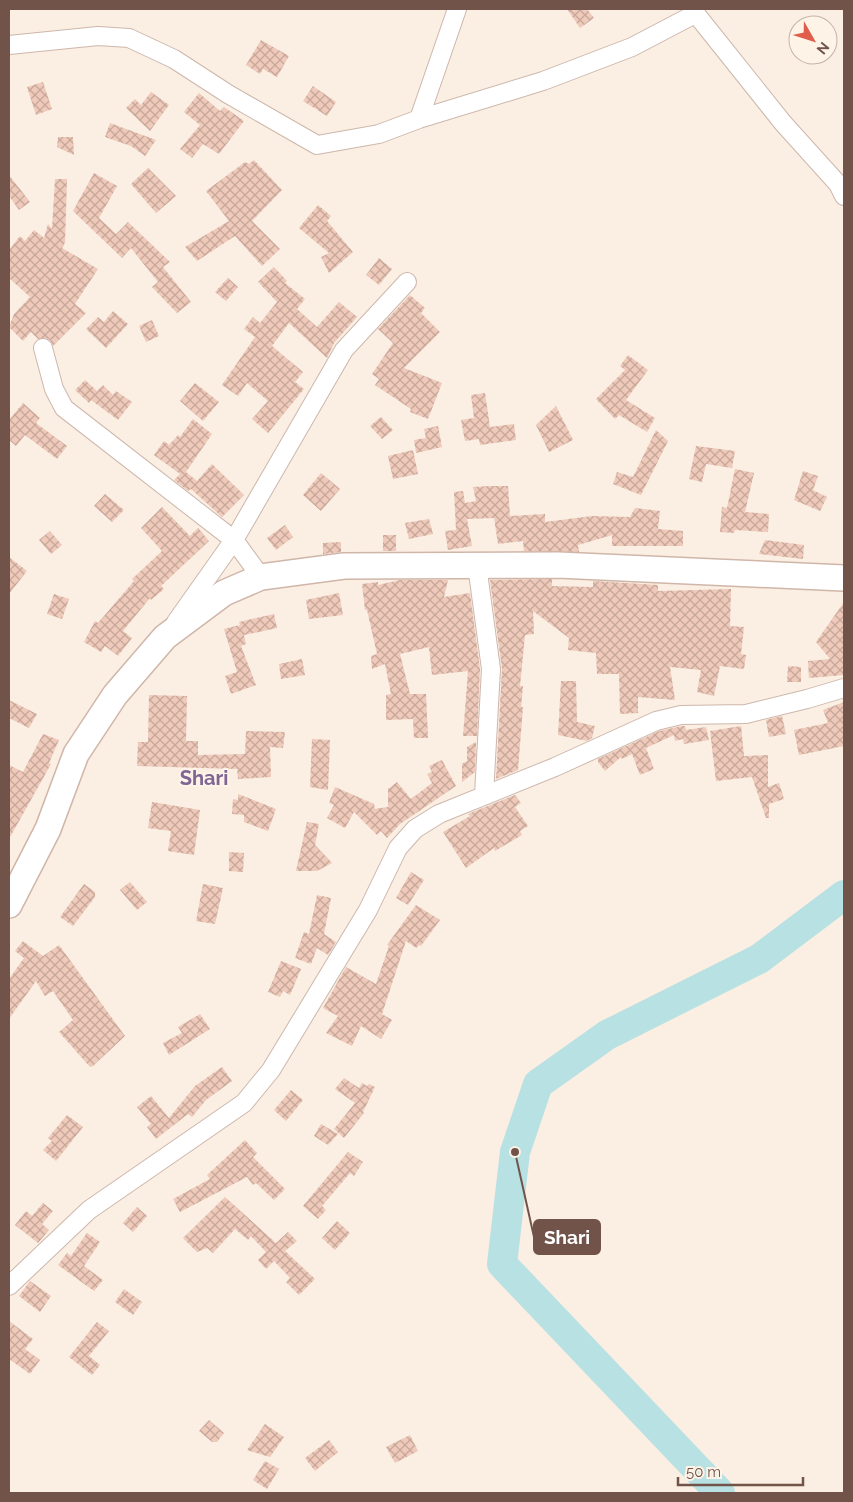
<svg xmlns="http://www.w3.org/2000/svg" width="853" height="1502" font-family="Raleway,sans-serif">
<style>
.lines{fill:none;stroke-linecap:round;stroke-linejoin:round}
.river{stroke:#b7e1e3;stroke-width:30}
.building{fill:url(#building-cross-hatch)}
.street-casing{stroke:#cdb7ac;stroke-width:20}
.secondary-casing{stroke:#d0b6a9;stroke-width:28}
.street{stroke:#fff;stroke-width:18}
.secondary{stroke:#fff;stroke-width:25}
.labels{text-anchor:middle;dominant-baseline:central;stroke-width:4;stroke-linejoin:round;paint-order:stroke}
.quarter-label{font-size:20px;font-weight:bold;fill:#7f6594;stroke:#fef3e7}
.leader{fill:none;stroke:#71534a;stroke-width:2}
.callout-dot{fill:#71534a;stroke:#fef3e7;stroke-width:2}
.callout{fill:#71534a;stroke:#71534a;stroke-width:2}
.callout-label{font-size:19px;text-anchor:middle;font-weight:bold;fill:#fff}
</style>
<defs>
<pattern id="building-cross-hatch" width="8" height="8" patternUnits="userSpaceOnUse" patternTransform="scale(1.25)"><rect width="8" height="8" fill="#efcaba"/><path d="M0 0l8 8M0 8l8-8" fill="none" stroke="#c6a799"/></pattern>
</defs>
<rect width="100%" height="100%" fill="#fbeee2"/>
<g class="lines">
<!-- river -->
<path class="river" d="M720 1493 502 1264 515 1152 538 1084 607 1035 759 959 844 895"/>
</g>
<!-- building -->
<path class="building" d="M567 9H587L594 18 580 28Z
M261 40 289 56 277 77 263 69 260 74 246 65Z
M43 82 52 109 36 115 27 87Z
M313 86 336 102 327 116 303 101Z
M151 92 169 105 150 131 126 108 135 99 141 105Z
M199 93 220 111 224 107 244 121 219 154 203 144 192 158 180 149 200 125 184 112Z
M110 123 156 140 145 156 131 146 105 137Z
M58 137H73L74 155 57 147Z
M254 160 282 190 252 221 280 249 262 266 235 236 197 261 185 247 229 221 206 191 245 162 249 164Z
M148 168 176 196 156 213 131 184Z
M94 173 117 186 99 218 116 234 128 222 170 262 163 267 191 302 177 313 152 287 158 282 131 248 122 258 73 211Z
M9 175 30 202 19 210 9 196Z
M55 179H67L65 243 62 248 98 269 75 304 86 313 53 346 50 340 45 338 38 339 31 332 23 341 9 327 14 314 30 297 9 278V250L20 236 25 241 34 230 44 238 48 224 52 229Z
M318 205 331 216 327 221 353 252 329 273 321 257 329 253 299 228Z
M379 258 392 269 379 285 366 275Z
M274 267 287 281 285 283 305 299 297 309 317 327 339 302 357 317 334 343 327 358 289 323 272 346 303 372 295 382 304 389 268 433 252 419 268 401 247 383 238 396 222 385 255 337 244 329 253 317 260 323 277 302 258 282Z
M228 278 238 287 226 301 215 292Z
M410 295 425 308 421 313 440 332 404 368 442 383 428 419 410 412 411 409 375 385 379 379 372 374 393 343 378 329Z
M113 311 128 324 106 348 86 329 98 317 104 322Z
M152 320 159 336 146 342 139 326Z
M628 355 648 370 626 400 655 418 647 432 619 415 615 419 596 399 625 370 620 366Z
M85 380 97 391 103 385 113 395 116 391 132 402 118 420 91 400 89 403 75 390Z
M195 383 219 402 203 421 180 401Z
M485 393 490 427 514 424 516 440 480 445 479 439 465 441 461 420 474 418 471 395Z
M23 403 40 418 36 423 67 446 57 459 25 435 16 446 9 440V420Z
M556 406 573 440 549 452 536 425Z
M381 417 393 430 382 439 370 426Z
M193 419 212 434 186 472 197 481 212 464 244 495 222 517 191 489 188 491 174 480 180 474 154 455 164 441 169 445 178 435 180 437Z
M438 426 442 447 416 453 414 440 426 438 424 429Z
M656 430 668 441 641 495 613 484 617 472 633 477Z
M696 446 735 451 732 468 706 464 702 482 689 479Z
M413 450 418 474 393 479 388 456Z
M735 469 754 473 745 512 769 514 768 532 735 530 734 533 720 532 722 507 727 508Z
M803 471 818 476 813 490 827 497 820 511 794 500Z
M321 473 340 489 321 511 303 495Z
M489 486H508L510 516 545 514V522L592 516 630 517 635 508 660 511 658 529 683 531V546H612V535L578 545 579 552 524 551 523 541 498 544 494 518 467 519 472 546 448 550 445 531 456 530 454 492 463 491 465 503 476 501 473 487Z
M105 494 124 510 112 522 94 506Z
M162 507 190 536 198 528 209 541 161 586 164 589 151 600 150 598 123 631 132 638 118 656 105 646 101 652 84 642 95 621 98 623 134 581 132 579 162 551 141 528Z
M429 519 433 534 409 539 405 523Z
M285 525 293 537 276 550 267 538Z
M50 531 62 545 51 554 39 540Z
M383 535H396V551H383Z
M765 540 804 545 803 559 759 554Z
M341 542V552L323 554V543Z
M9 557 27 571 9 594Z
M552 579V586L593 587V581L658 585V591L731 589 730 626 744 627 741 654 746 655 744 669 720 666 714 696 697 692 701 670 670 667 675 700 638 697V713L620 714 619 674H597L596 653 568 650 569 638 533 611 534 634 525 635 520 686H523L521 707H523L518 770 496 779 502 669 490 580Z
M400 580H448L444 597 470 593 480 669 477 736H463L468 671 432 675 429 647 400 654 410 694H426L428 738H414L413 719 386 720V695L391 694 385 664 372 669 371 656 377 654 367 610H365L362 584 378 582V585Z
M339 593 343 615 309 619 306 600Z
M54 594 69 599 62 619 47 614Z
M844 602V675L809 678 808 661 830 659 816 642Z
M274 614 277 628 244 635 246 644 241 646 256 685 231 694 225 676 237 672 224 629 240 625 242 630 239 622Z
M302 659 305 675 281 679 279 664Z
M788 666 801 667V682H787Z
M561 681H576L577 722 595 726 592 738 587 741 558 735Z
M149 695 187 696 186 741H198V755L245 754 246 731 285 732 283 748 270 747 271 777 238 779 237 769 137 766 138 742H148Z
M9 700 37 714 29 728 9 718Z
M844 702V746L799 755 794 730 828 723 823 710Z
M782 716 786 734 769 737 766 720Z
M682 726H685L686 730 706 727 709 740 684 744 683 739 675 741 674 735 646 748 654 769 640 775 632 754 622 759 621 757 605 771 598 762V759L659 731Z
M741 726 744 756 768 755V787L779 783 784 799 769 804V818H766L752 777 716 781 710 731Z
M43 734 59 740 49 763 51 764 9 839V765L23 772Z
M312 739 330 740 328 790 310 787Z
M476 742 475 772 462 782V764L467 761V747Z
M442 760 456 786 400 824 387 838 381 831 377 835 354 812 345 828 327 818 334 805 329 803 335 787 374 804 375 809 388 807V789L397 782 411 799 432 783 427 774 432 772 429 766Z
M238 794 276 809 268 831 244 822V815L232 814 233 799 238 800Z
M515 795 521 803 515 807 528 826 520 831 522 835 495 851 494 848 466 868 443 832 470 816 468 814Z
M152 802 200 810 194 855 168 851 171 831 148 828Z
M307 822 319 824 315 845 332 863 317 871H296Z
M229 852 244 853 243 872 229 871Z
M411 872 424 880 408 905 396 898Z
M130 882 147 902 137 910 120 890Z
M84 884 95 892V897L73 926 60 917Z
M203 884 223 888 215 924 196 921Z
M317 895 331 898 324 934 336 942 328 955 317 948 311 964 295 958 304 932 309 934Z
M416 905 440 920 421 946 419 945 416 948 406 941 382 1014 392 1020 381 1039 361 1026 352 1046 326 1033 338 1016 323 1008 346 967 376 984 389 946 387 945Z
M23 941 43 956 59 945 125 1036 93 1066 90 1067 59 1032 73 1020 53 991 45 996 36 981 9 1019V979L24 958 15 951Z
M281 961 301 969 290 995 283 991 280 997 268 992Z
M200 1014 210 1029 169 1055 163 1043 182 1033 178 1027Z
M222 1067 232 1081 206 1100 192 1117 188 1114 156 1139 147 1127 151 1124 137 1107 151 1096 169 1118 195 1086Z
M344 1078 359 1088 362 1083 367 1086 369 1084 375 1087 363 1112 364 1113 344 1138 334 1129 355 1103 335 1089Z
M291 1090 303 1100 286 1121 274 1110Z
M67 1115 83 1127 56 1161 43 1150 52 1141 48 1138Z
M321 1124 338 1134 328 1145 314 1136Z
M245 1140 257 1153 253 1157 285 1189 274 1200 256 1183 253 1185 247 1177 180 1212 173 1199 210 1179 207 1175Z
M348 1152 363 1162 354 1176 350 1173 322 1206 326 1210 318 1219 303 1206Z
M225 1197 276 1243 288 1232 297 1241 285 1251 315 1279 299 1295 286 1282 290 1278 274 1261 266 1269 258 1260 266 1252 251 1236 248 1240 235 1229 213 1253 207 1248 197 1252 183 1238Z
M43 1203 53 1211 42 1224 49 1230 38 1243 15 1225 26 1211 32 1216Z
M137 1207 147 1216 133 1232 123 1223Z
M337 1221 350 1233 335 1250 322 1238Z
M87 1233 100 1242 84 1266 103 1280 94 1291 58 1265 67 1253 71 1256Z
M30 1281 51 1296 40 1312 19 1296Z
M124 1289 142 1302 133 1315 115 1302Z
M9 1321 33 1339 25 1349 40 1360 30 1374 9 1359Z
M97 1322 109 1331 89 1356 100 1365 92 1375 69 1357Z
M209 1420 224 1433 217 1442H212L199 1431Z
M265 1424 284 1437 270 1457 247 1450Z
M410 1435 418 1451 395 1463 386 1447Z
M329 1440 338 1452 315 1471 305 1458Z
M265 1461 279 1469 267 1489 253 1480Z"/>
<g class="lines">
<!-- street casing -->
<g class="street-casing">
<path id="street" d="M692 9 783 123 838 184 844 196
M9 45 98 36 129 38 174 59 228 94 317 145 379 134 419 119 543 81 632 47 695 14
M419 119 457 9
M43 348 54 389 64 408 234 540 176 622
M477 565 491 669 484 795
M261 577 234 540 344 350 407 282
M9 1286 89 1210 244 1103 271 1070 368 910 398 848 415 829 439 814 555 767 656 721 681 715 746 714 807 699 844 688"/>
</g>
<!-- secondary casing -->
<g class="secondary-casing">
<path id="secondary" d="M9 905 48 829 76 754 115 695 165 637 224 593 261 577 344 566 558 565 844 578"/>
</g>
<!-- street -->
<use href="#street" class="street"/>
<!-- secondary -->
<use href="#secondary" class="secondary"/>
</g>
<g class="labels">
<!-- quarter labels -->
<g class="quarter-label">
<text x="204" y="778">Shari</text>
</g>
</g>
<!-- callouts -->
<path class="leader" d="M515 1152L534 1237"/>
<circle class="callout-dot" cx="515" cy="1152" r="5"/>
<rect class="callout" x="534" y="1220" width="66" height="34" rx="5"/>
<g class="callout-label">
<text x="567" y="1244">Shari</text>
</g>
<!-- border -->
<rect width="853" height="1502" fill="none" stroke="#71534a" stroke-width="20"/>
<!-- north arrow -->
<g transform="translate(813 40) rotate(129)"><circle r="24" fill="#fef3e7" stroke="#c6b3a8"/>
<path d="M0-4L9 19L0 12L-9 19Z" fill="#e05d4b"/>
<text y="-8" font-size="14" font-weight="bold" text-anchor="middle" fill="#71534a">N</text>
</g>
<!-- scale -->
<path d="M678 1477v8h125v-8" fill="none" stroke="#71534a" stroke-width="2.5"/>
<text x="686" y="1477" font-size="15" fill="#71534a" stroke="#fef3e7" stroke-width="4" paint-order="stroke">50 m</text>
</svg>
